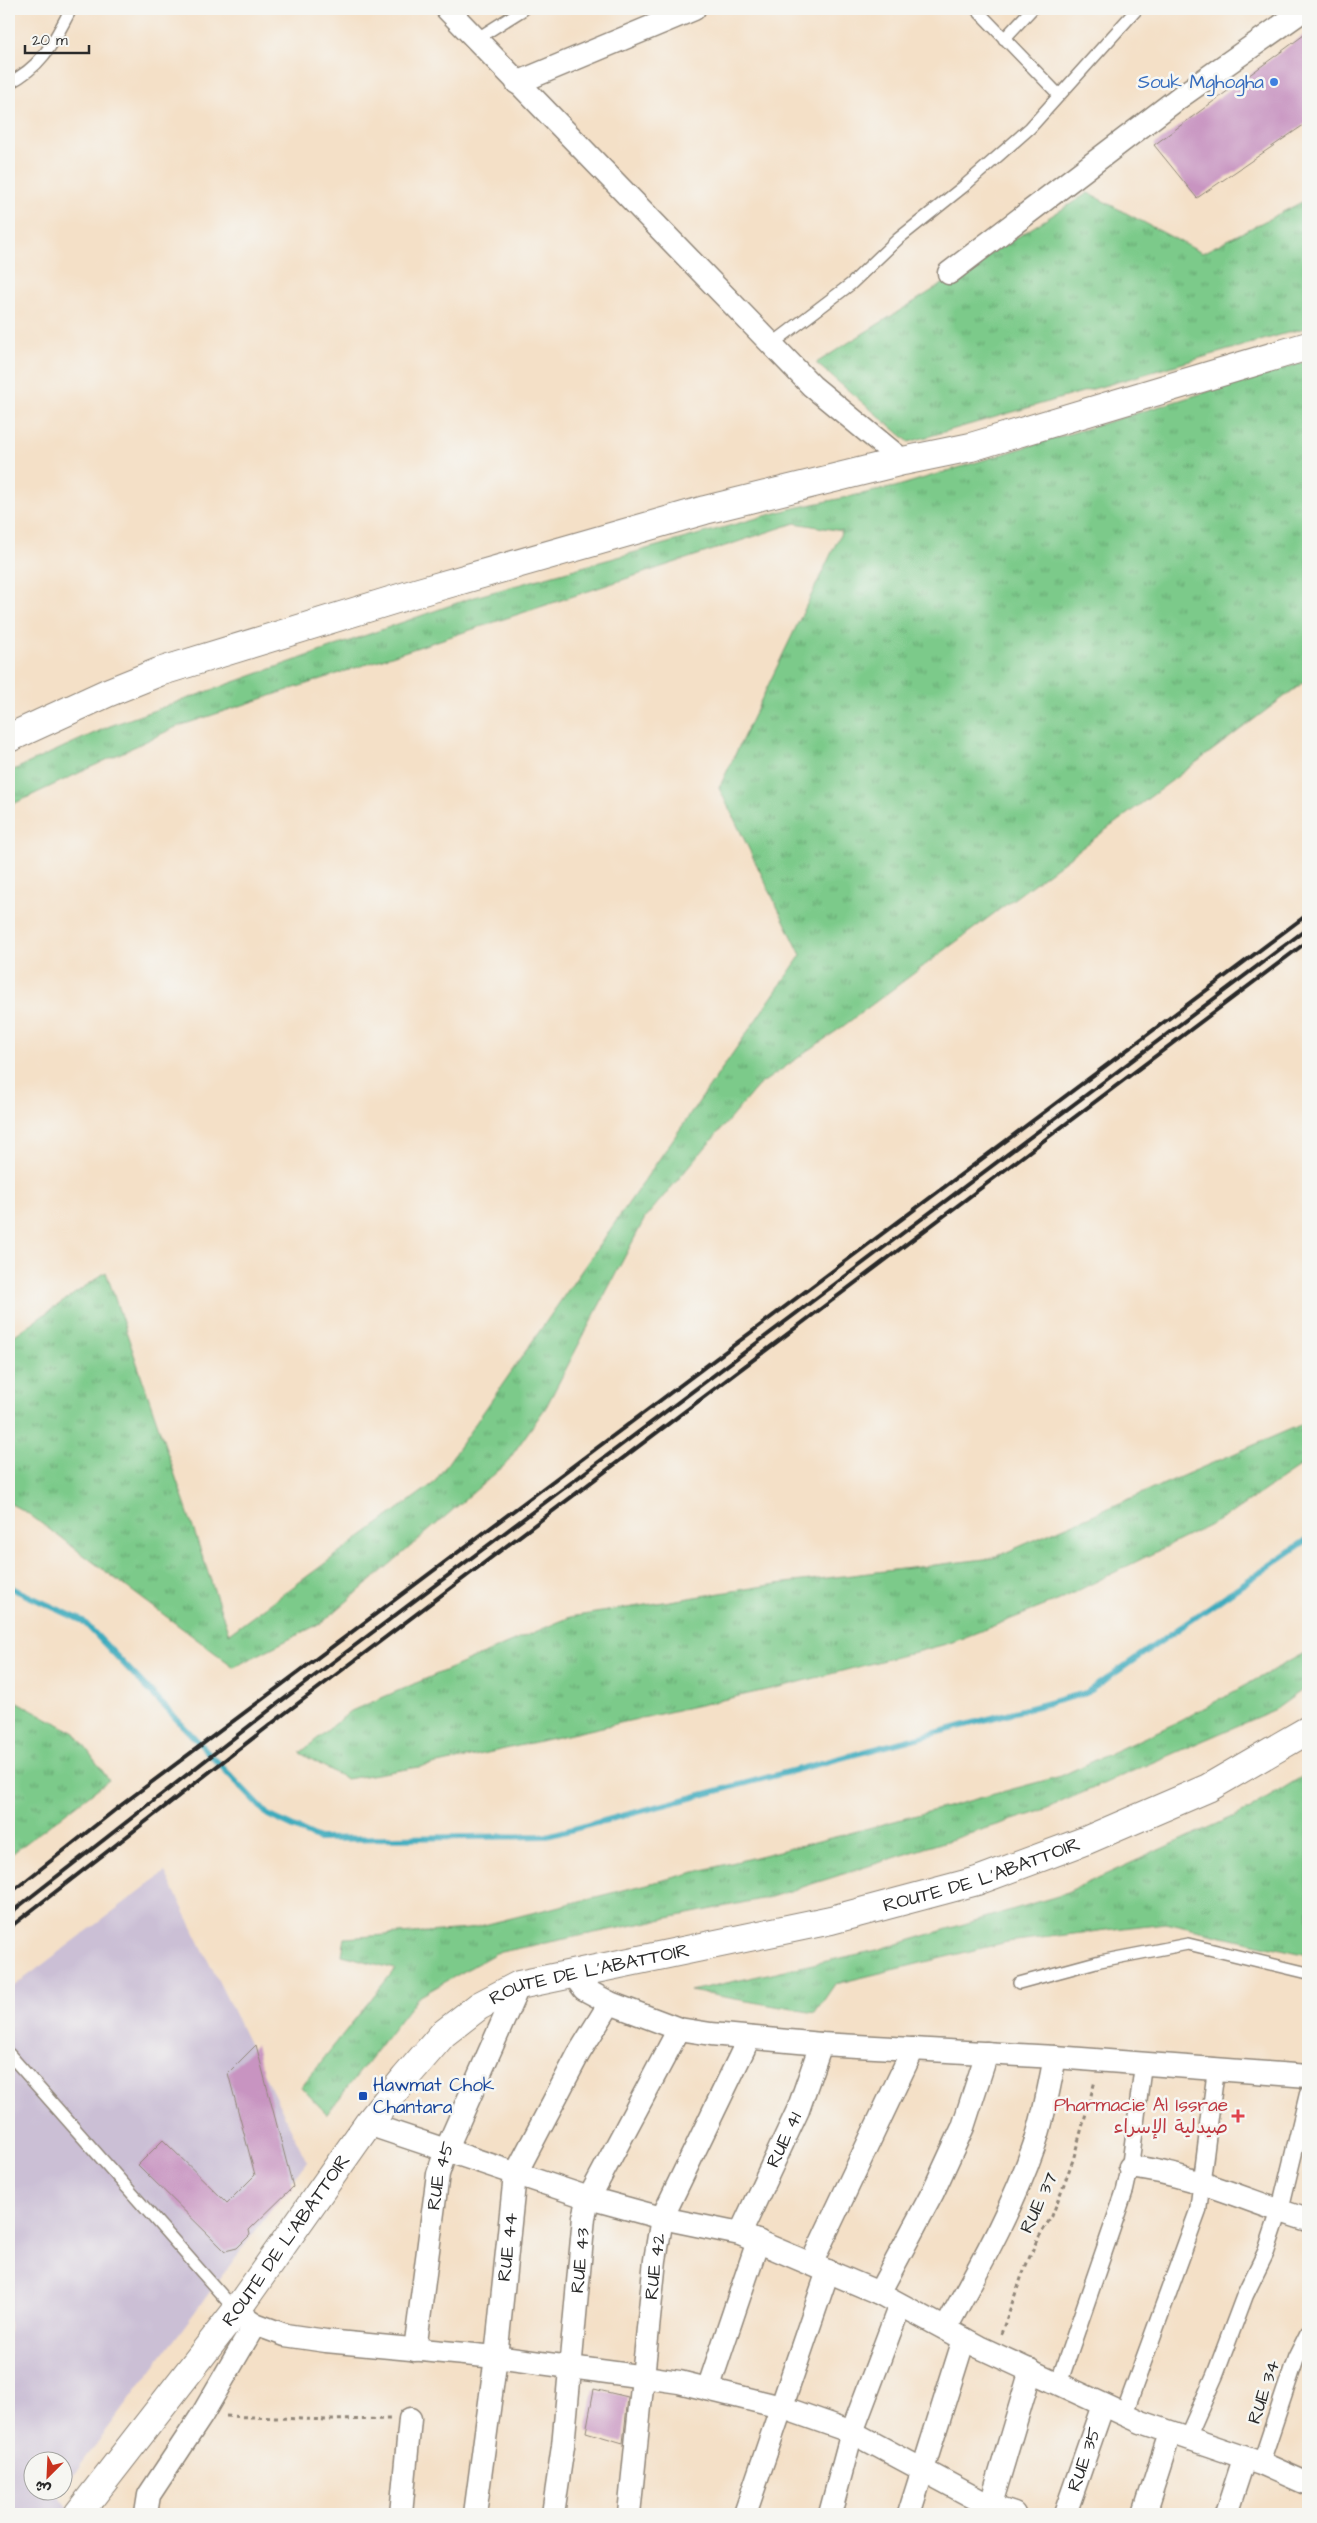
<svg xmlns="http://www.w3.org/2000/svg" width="1317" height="2523" font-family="'Architects Daughter','Playpen Sans Arabic',sans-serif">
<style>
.industrial{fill:#cbbfd5}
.grass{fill:url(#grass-tufts);stroke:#547a5a}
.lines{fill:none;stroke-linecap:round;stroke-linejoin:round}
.stream{stroke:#3eabbd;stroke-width:6}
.building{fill:#c894c1}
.service-casing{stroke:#908679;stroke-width:14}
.pedestrian-casing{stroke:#908679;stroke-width:19}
.minor-casing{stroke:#908679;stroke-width:25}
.secondary-casing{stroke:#908679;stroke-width:30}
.primary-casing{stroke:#908679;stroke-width:30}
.path{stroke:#908679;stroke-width:3;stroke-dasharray:4 4;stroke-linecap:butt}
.service{stroke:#fff;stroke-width:11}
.pedestrian{stroke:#fff;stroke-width:16}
.minor{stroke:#fff;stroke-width:22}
.secondary{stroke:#fff;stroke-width:28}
.primary{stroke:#fff;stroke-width:28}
.rail{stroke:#2b2b2b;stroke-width:4}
.shop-dot{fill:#3f7fe0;stroke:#f6f6f2;stroke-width:2}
.transit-dot{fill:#1a4fb4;stroke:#f6f6f2;stroke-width:2}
.health-dot{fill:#e0444e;stroke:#f6f6f2;stroke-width:2}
.labels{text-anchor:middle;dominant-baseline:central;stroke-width:5;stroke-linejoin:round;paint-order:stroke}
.shop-label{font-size:19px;fill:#366cbe;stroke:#f6f6f2;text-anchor:end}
.street-label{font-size:19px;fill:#2b2b2b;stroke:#f6f6f2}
.transit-label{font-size:19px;fill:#164399;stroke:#f6f6f2;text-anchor:start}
.health-label{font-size:19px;fill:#be3a42;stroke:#f6f6f2;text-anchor:end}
</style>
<defs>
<pattern id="grass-tufts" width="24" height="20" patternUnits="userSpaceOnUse" patternTransform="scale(1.25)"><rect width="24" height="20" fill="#7cca8a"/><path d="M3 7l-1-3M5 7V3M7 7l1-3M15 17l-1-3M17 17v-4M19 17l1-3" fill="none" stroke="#66a471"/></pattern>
</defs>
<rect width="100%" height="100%" fill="#f6f6f2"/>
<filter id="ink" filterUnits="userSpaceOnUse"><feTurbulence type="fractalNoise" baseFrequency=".02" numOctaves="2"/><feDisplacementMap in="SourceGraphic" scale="10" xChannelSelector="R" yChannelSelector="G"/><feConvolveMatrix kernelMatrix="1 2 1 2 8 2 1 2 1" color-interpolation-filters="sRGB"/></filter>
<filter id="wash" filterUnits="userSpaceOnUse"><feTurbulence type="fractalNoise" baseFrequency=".0096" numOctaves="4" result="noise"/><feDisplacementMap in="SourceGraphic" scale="20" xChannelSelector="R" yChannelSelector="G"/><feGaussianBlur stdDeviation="1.12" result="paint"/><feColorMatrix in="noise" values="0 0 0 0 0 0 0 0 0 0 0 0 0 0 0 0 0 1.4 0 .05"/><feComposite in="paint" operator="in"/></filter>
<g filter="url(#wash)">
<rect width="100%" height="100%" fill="#f4e0c7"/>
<!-- industrial -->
<path class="industrial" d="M165 1872 307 2162 62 2490V2460H32V2490H62L59 2496 74 2514H9V1990Z"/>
<!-- grass -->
<path class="grass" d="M1088 193 1202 253 1308 199V327L909 442 816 363Z
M1308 361V679L842 1027 758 1086 645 1218 546 1407 505 1465 323 1622 234 1667 26 1512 9 1503V1339L106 1272 229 1634 434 1483 801 955 719 788 842 531 795 523 176 727 9 806V772L110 726 471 598 790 509 895 487Z
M1308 1419V1461L1224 1518 1057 1601 950 1643 788 1685 443 1763 346 1779 300 1753 351 1711 570 1617 777 1584 993 1558 1298 1426Z
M1308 1651V1686L1276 1709 1038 1812 771 1897 496 1953 417 1998 327 2114 301 2087 395 1969 342 1955 345 1938 468 1929 839 1836 1061 1776 1180 1721Z
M9 1697 75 1733 109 1780 9 1856Z
M1308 1773V1955L1165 1923 1007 1942 835 1984 815 2013 690 1991 877 1950 1058 1896 1246 1811Z"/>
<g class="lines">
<!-- stream -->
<path class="stream" d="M9 1587 83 1621 268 1815 319 1839 547 1836 1086 1693 1308 1539"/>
</g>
<g id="blocks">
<!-- building -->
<path class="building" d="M1308 32V122L1197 198 1154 145Z
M256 2045 293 2187 249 2230 250 2235 237 2248 225 2251 138 2165 163 2140 227 2203 255 2175 228 2073Z
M594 2389 628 2397 623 2443 586 2432Z"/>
</g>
</g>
<g filter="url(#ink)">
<use href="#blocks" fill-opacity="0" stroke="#908679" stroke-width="1"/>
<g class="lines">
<!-- service casing -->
<g class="service-casing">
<path id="service" d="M976 9 1059 95
M478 38 524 9
M1004 39 1032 9
M9 83C44 65 53 42 71 9
M772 344 851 284 898 239 963 187 1030 128 1137 9
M1019 1983 1100 1961 1188 1944 1308 1973
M9 2054 236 2311"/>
</g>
<!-- pedestrian casing -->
<g class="pedestrian-casing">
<path id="pedestrian" d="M1058 2385 1125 2190 1130 2167 1143 2065
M1124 2414 1198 2211 1216 2069
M1187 2438 1215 2375 1245 2295 1266 2252 1280 2210 1308 2094
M1261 2463 1296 2358 1308 2334"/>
</g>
<!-- minor casing -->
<g class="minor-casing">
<g id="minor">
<path d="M447 9 812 386 903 461"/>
<path d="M517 83 694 9"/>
<path d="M949 273 1180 97 1305 9"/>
<path d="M572 1973 584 1989 610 2003 679 2029 711 2034 821 2044 1055 2057 1308 2076"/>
<path d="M368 2124 589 2198 662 2218 740 2234 879 2293 979 2347 1141 2422 1261 2463 1308 2484"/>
<path d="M1130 2167C1193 2174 1249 2202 1308 2220"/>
<path id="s1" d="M740 2234 798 2110 821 2044"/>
<path d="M811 2264 913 2049"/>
<path d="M879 2293 933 2192 963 2127 987 2053"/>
<path d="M236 2311 255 2324 285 2335 326 2341 496 2357 645 2377 679 2382 781 2407 852 2432 990 2506 1014 2514"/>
<path d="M946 2328C978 2269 1012 2210 1034 2146 1044 2118 1049 2087 1055 2057"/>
<path id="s2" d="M415 2350 438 2174 446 2150 519 1985"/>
<path d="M708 2389 758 2241"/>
<path d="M146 2514 149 2495 202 2415 255 2324"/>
<path d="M401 2514 410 2419"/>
<path id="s3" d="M475 2514 496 2357 515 2175 579 2053 610 2003"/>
<path id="s4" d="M553 2514 563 2446 584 2217 589 2198 679 2029"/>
<path id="s5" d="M629 2514 655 2260 662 2218 749 2038"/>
<path d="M745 2514 828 2271"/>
<path d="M830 2514 852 2432 900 2305"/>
<path d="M909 2514 964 2339"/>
<path d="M988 2514 1031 2370"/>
<path id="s6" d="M1065 2514 1103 2405"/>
<path d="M1144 2514 1170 2433"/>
<path d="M1226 2514 1244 2459"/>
</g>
</g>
<!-- secondary casing -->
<g class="secondary-casing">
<path id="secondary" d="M9 738 107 693 159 672 419 592 705 510 903 461 971 447 1308 346"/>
</g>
<!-- primary casing -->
<g class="primary-casing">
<g id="primary">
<path id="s7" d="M78 2514 236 2311 368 2124 405 2078 443 2034 479 2006 519 1985 831 1920 977 1881 1087 1840 1208 1788 1308 1730"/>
</g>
</g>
<!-- path -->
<path class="path" d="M1001 2334 1024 2270 1037 2240 1052 2216 1073 2160 1095 2081
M226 2416 328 2420 390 2419"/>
<!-- service -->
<use href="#service" class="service"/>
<!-- pedestrian -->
<use href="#pedestrian" class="pedestrian"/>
<!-- minor -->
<use href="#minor" class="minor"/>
<!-- secondary -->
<use href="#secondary" class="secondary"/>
<!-- primary -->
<use href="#primary" class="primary"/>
<!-- rail -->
<path class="rail" d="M9 1894 120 1806 1308 914
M9 1914 276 1705 1308 928
M9 1928 284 1714 1308 941"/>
</g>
</g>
<!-- markers -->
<circle class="shop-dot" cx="1274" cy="82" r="5"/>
<rect class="transit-dot" x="358" y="2091" width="10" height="10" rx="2.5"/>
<path class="health-dot" d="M1235.5 2108.5h5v5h5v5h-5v5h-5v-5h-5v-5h5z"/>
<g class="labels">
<!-- shop labels -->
<g class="shop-label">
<text x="1264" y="82">Souk Mghogha</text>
</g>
<!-- street labels -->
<g class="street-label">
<text stroke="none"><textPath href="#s7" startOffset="1170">ROUTE DE L’ABATTOIR</textPath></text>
<text stroke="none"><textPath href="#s7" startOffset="765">ROUTE DE L’ABATTOIR</textPath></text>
<text stroke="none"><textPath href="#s1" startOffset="104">RUE 41</textPath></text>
<text stroke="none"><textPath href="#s2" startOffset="176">RUE 45</textPath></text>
<text transform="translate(1039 2203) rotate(-65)">RUE 37</text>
<text stroke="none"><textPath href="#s7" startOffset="344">ROUTE DE L’ABATTOIR</textPath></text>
<text stroke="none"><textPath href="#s3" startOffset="269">RUE 44</textPath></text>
<text stroke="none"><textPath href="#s4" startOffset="255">RUE 43</textPath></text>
<text stroke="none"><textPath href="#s5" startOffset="249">RUE 42</textPath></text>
<text transform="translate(1264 2392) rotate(-72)">RUE 34</text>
<text stroke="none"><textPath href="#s6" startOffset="58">RUE 35</textPath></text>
</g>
<!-- transit labels -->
<g class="transit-label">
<text x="373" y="2085">Hawmat Chok<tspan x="373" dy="22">Chantara</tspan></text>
</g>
<!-- health labels -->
<g class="health-label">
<text x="1228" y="2105">Pharmacie Al Issrae<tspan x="1228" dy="22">صيدلية الإسراء</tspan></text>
</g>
</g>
<!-- margin -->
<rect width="1317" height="2523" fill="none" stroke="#f6f6f2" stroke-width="30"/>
<!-- north arrow -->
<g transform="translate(48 2476) rotate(204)"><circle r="24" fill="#f6f6f2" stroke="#a5a5a2"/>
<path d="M0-4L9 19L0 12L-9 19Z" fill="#c8321e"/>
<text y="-8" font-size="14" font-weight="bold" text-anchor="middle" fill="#2b2b2b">ش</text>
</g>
<!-- scale -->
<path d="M25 45v8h64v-8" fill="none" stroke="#2b2b2b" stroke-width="2.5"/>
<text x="32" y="45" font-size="15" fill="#2b2b2b" stroke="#f6f6f2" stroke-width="4" paint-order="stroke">20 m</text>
</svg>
